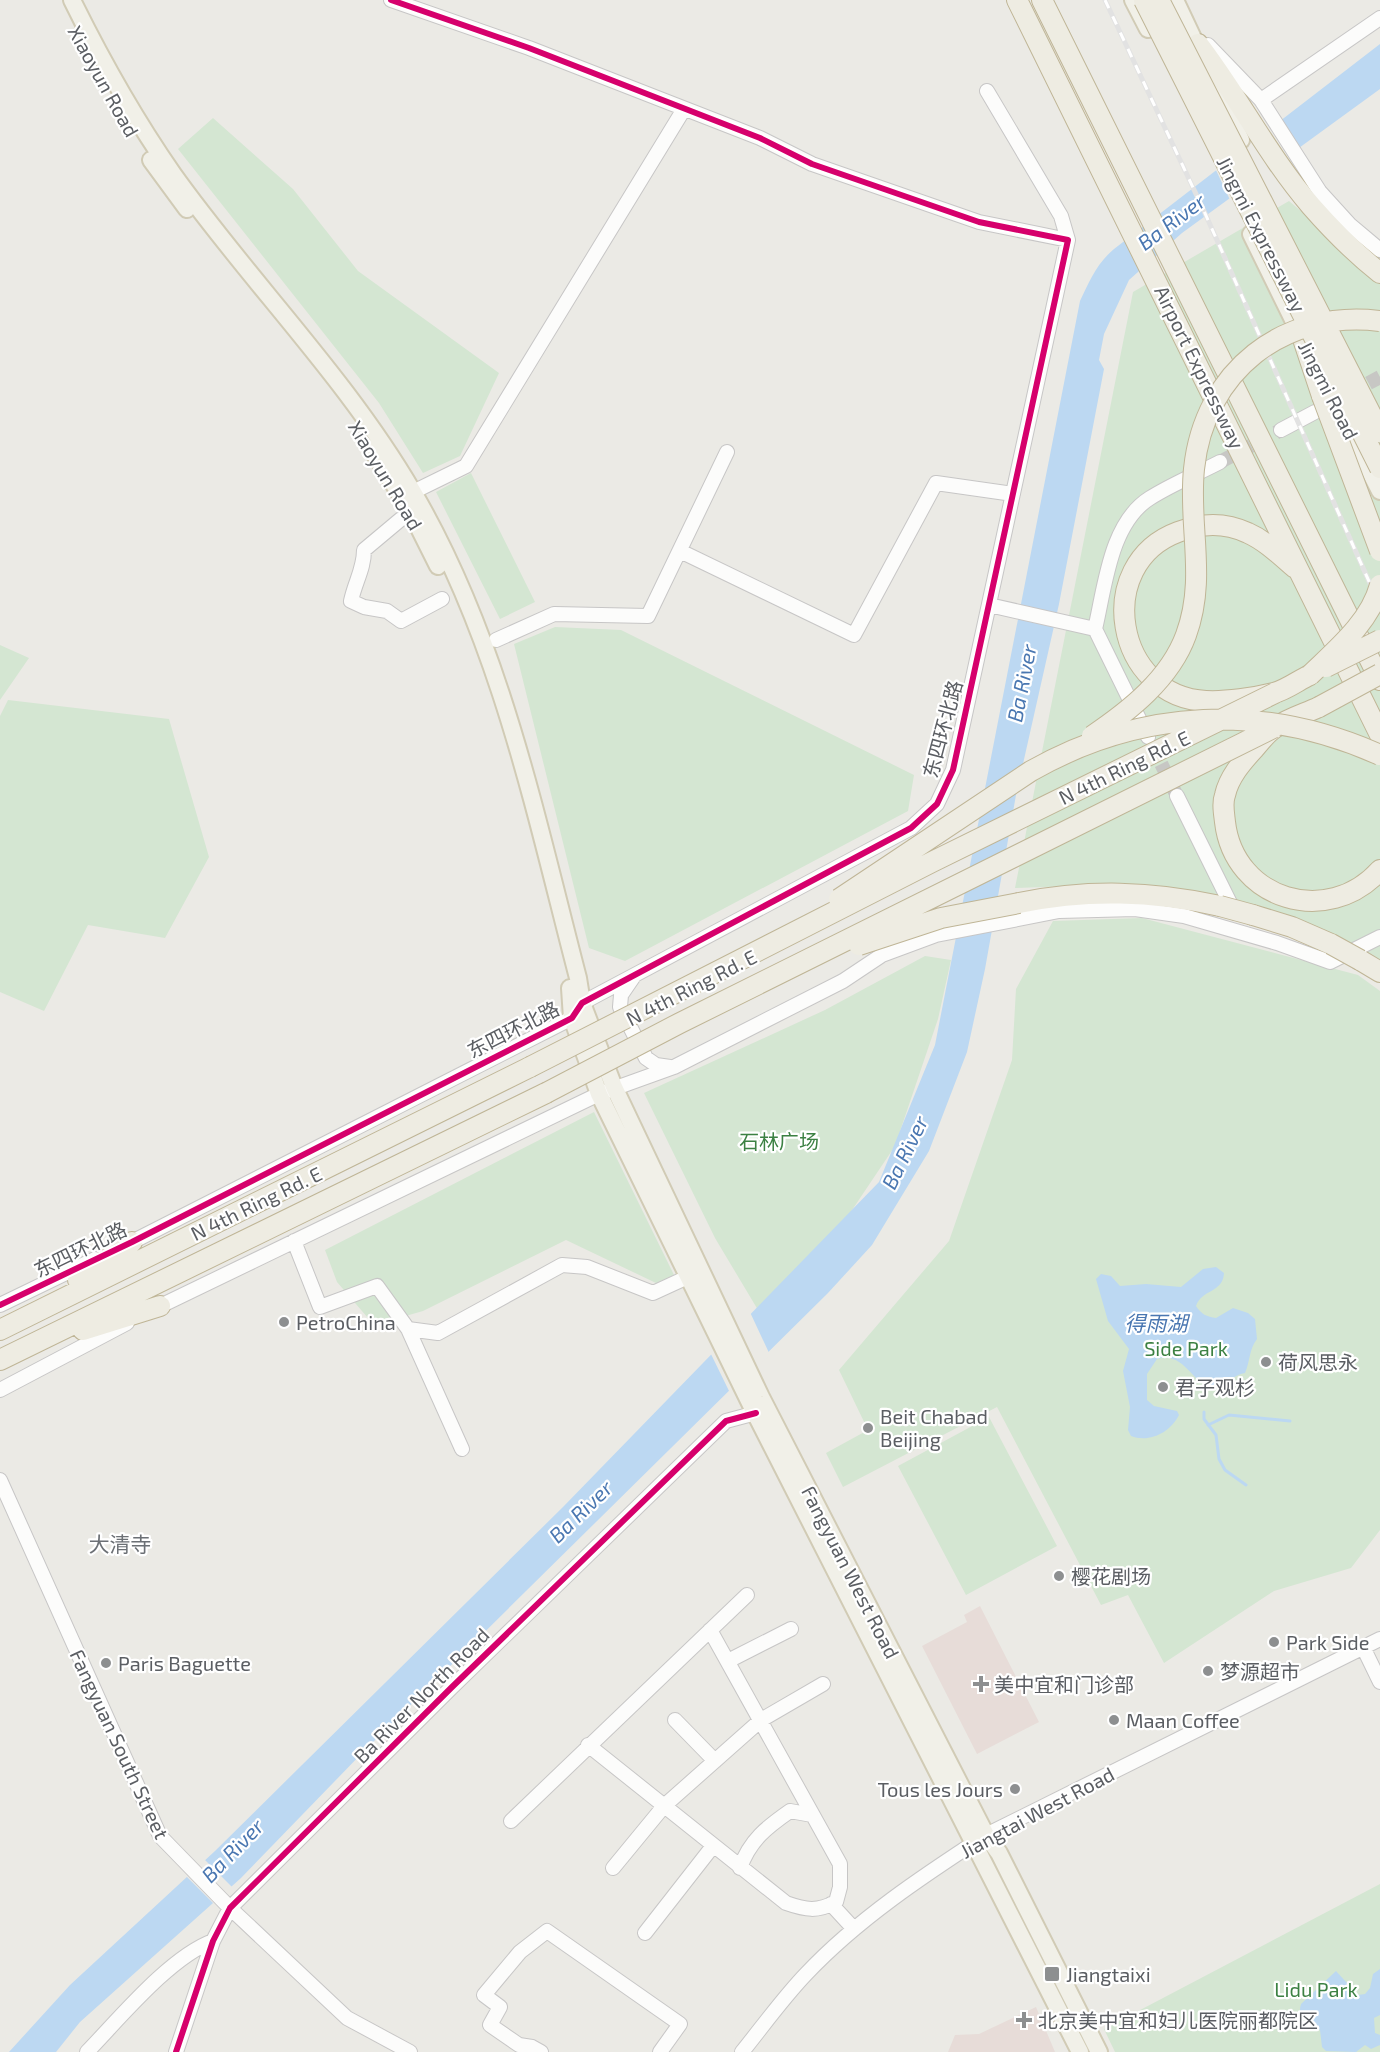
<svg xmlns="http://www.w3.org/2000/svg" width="1380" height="2052" font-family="'Exo 2','Noto Sans SC',sans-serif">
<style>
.medical{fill:#e7dcd8}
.green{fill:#d4e6d2}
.water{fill:#bcd8f2}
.pier{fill:#ebeae5}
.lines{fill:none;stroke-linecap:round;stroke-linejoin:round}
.stream{stroke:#bcd8f2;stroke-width:3}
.minor-tunnel{stroke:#c7c7c4;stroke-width:14;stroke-dasharray:14 7;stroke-linecap:butt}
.minor-casing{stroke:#c7c6c6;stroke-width:16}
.major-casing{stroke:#d1cbb5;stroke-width:20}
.highway-casing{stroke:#bfb596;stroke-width:22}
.minor{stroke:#fcfcfb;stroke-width:14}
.major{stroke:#f1f0e8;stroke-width:16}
.highway{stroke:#eeece2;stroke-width:20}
.rail-casing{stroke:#e2e2e2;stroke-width:5}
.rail{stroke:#fff;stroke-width:3;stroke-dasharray:9;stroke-linecap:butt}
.highway-bridge-casing{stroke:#bfb596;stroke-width:22;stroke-linecap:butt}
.highway-bridge{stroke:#eeece2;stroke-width:20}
.cycleway-casing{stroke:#fff;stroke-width:10}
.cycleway{stroke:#d6006c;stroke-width:6}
.poi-dot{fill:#8d8f90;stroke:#fff;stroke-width:2}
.labels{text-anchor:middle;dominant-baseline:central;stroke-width:4.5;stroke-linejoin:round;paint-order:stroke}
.street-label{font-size:20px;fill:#5b5e63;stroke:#fff}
.park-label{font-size:20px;fill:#3c8143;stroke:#fff}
.poi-label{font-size:20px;fill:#5b5e63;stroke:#fff;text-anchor:start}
.water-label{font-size:21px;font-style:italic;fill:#4a77b1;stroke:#fff}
.neighbourhood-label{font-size:21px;fill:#6c7075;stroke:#fff}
</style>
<rect width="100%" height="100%" fill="#ebeae5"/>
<!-- medical -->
<path class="medical" d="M980 1606 1039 1722 977 1754 922 1646 967 1622 964 1615Z
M1036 2007 1055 2052H948L955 2035 979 2034Z"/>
<!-- green -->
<path class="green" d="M213 118 293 189 358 271 499 373 460 456 423 473 379 403 178 149Z
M1289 201 1380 278V961L1373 955 1214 895 1129 884 1015 888 1133 292Z
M471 473 535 602 500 619 436 492Z
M555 627 621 630 914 775 908 811 625 961 589 948 514 644Z
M0 645 29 658 0 700Z
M8 700 169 719 209 857 165 938 88 925 44 1011 0 992V716Z
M1142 918 1358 975 1380 991V1530L1351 1568 1274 1591 1164 1663 1128 1595 1101 1605 997 1407 843 1487 826 1453 868 1430 839 1370 949 1241 1012 1060 1016 989 1053 921Z
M925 956 951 960 938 1019 895 1146 842 1225 761 1315 715 1238 644 1093 825 1010Z
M594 1112 674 1275 656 1283 566 1240 423 1311 374 1325 337 1282 325 1250Z
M989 1417 1057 1546 966 1595 898 1466Z
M1380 1884V2052H1115L1104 2029Z"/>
<!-- water -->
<path class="water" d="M1380 44V89L1182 233 1129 280 1104 334 1099 360 1104 369 1059 604 1016 795 985 969 967 1052 929 1151 872 1245 828 1293 365 1750 241 1878 80 2022 56 2052H9L70 1985 215 1851 563 1507 879 1182 935 1045 1080 301C1089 282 1097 263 1114 249Z
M1216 1267 1224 1273C1223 1293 1202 1289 1196 1306 1201 1314 1207 1317 1216 1318L1233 1308 1248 1313 1255 1319 1257 1339C1249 1349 1250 1362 1245 1373 1233 1375 1226 1385 1214 1386 1192 1388 1187 1351 1157 1359L1147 1374V1400L1154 1406 1177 1411 1179 1415C1170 1433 1149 1443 1131 1436L1128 1430 1130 1407 1123 1371 1129 1349 1108 1321 1096 1279 1101 1274 1111 1276 1120 1286 1146 1284 1181 1287 1203 1269Z
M1380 1969V2015L1374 2018 1375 2033 1380 2035V2045L1371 2049 1365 2045 1356 2052 1326 2051 1322 2047 1320 2030C1310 2022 1296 2020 1301 2004L1336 1971 1358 1995 1365 1994 1370 1988 1373 1974Z"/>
<!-- pier -->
<path class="pier" d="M1278 119 1302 152 1231 202 1215 168Z
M749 1310 770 1355 730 1393 709 1350Z
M203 1858 234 1889 216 1906 185 1875Z"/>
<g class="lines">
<!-- stream -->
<path class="stream" d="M1204 1412V1419L1216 1435 1219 1459 1225 1470 1246 1485
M1208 1425 1229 1415 1290 1421"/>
<!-- minor-tunnel -->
<path class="minor-tunnel" d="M1350 393 1380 377
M1220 462 1281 430
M1152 745 1177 796"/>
<!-- minor casing -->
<g class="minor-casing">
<path id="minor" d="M1208 45 1261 100 1320 192 1350 225 1380 250
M987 91 1061 216 1068 240
M1261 100 1380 18
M1281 430 1315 412
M413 492 466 466 684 109
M401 519 364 550C364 569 355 582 351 601L364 607 387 611 401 621 442 599
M680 551 854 635 936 483 1013 494
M989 605 1095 629
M496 640 554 614 648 616 727 452
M1148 737 1095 629C1105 587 1110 523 1150 498 1172 484 1197 474 1220 462
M1177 796 1235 913
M634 976 621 995 620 1007 646 1058 656 1065 670 1067
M294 1241 320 1307 377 1286 408 1329 438 1333 562 1265 587 1267 653 1293 690 1276
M124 1246 572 1018 582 1003 911 828 937 804 953 770 1068 240 979 222 812 164 760 138 529 48 391 0
M0 1305 95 1259
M152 1310 599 1094 674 1067 843 981 882 955 936 935 1059 911 1135 909 1184 916 1277 943 1330 962 1380 937
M408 1329 462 1449
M0 1390 127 1323
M0 1480 160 1836 230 1908 347 2018 410 2052
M1363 1647 1380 1682
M728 1661 791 1629
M675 1720 715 1761
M588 1745 786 1903C806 1910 817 1912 836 1902L840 1887V1864L710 1630
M511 1821 747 1595
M613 1868 664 1806 761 1720 823 1684
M740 1868C750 1840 767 1827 790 1811L812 1815
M831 1904 854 1929
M645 1933 713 1846
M87 2052C120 2018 170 1957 213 1941
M176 2052 213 1941 230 1908 451 1688 726 1421 756 1413
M541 2052 532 2047 519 2045 490 2025 500 2007 484 1995 520 1952 547 1931 680 2024 660 2052
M742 2052C763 2026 783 1998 806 1974 858 1919 923 1876 986 1835L1380 1639"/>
</g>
<!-- major casing -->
<g class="major-casing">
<path id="major" d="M72 0C102 61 134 118 173 174 250 282 346 377 413 492 500 641 535 813 578 978L582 1003 614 1087 761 1397 986 1835 999 1853 1099 2052
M1133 0 1148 29
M1175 0 1241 140
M151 160 187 209
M1251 234 1303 340
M1324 382 1380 491
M371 448 410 510 438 566
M570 988 572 1018 599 1094 751 1405 1080 2052"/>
</g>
<!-- highway casing -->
<g class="highway-casing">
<path id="highway" d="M1017 0 1380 735
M1042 0 1380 680
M1198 44C1238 96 1268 156 1311 206 1332 230 1355 253 1380 273
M1304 342 1322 396
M1295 568C1281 556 1266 541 1248 533 1225 522 1201 523 1178 532 1092 564 1115 697 1206 701 1226 702 1254 698 1274 693 1286 690 1299 680 1310 675
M1319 707C1304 714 1286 719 1273 729 1266 734 1260 742 1254 749 1242 762 1229 777 1225 795 1222 803 1224 813 1225 822 1234 900 1328 928 1380 870
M1019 903C1088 889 1152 891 1220 906
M1253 915 1292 927 1331 944
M1360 960 1380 972
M78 1280 132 1242
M0 1330 530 1067
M83 1330 160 1306
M0 1360 546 1093"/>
</g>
<!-- minor -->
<use href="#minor" class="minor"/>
<!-- major -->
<use href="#major" class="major"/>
<!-- highway -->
<use href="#highway" class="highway"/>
<!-- rail casing -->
<g class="rail-casing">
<path id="rail" d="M1105 0 1204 211 1380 606"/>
</g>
<!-- rail -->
<use href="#rail" class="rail"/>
<!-- highway-bridge casing -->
<g class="highway-bridge-casing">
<path id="highway-bridge" d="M1144 0 1380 468
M1159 0 1380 432
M1322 396 1380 551
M1326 667 1380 640
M1310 675C1337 649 1370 622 1380 585
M1319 707 1380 674
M1092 736C1129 711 1170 679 1186 635 1207 578 1188 526 1194 469 1204 371 1284 309 1380 321
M839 899 1031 771C1142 708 1264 703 1380 755
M1220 906 1253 915
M1331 944 1360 960
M859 945 941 918 1019 903
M530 1067 932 862 1275 693
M546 1093 680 1023 1273 728"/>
</g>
<!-- highway-bridge -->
<use href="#highway-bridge" class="highway-bridge"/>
<!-- cycleway casing -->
<g class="cycleway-casing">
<path id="cycleway" d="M0 1305 132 1242 572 1018 582 1003 911 828 937 804 953 770 1068 240 979 222 812 164 760 138 529 48 391 0
M176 2052 213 1941 230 1908 451 1688 726 1421 756 1413"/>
</g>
<!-- cycleway -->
<use href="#cycleway" class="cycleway"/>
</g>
<!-- markers -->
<g class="poi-dot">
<circle cx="284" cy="1322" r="6"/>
<circle cx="1266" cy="1362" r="6"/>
<circle cx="1163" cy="1387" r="6"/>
<circle cx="868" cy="1428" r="6"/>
<circle cx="1059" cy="1576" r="6"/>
<circle cx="1274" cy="1642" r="6"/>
<circle cx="106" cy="1663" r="6"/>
<circle cx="1208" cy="1671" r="6"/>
<path d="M978 1675h6v6h6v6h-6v6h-6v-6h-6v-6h6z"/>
<circle cx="1114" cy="1720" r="6"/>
<circle cx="1015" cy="1789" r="6"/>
<rect x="1044" y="1966" width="16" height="16" rx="3"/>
<path d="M1021 2011h6v6h6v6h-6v6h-6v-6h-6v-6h6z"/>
</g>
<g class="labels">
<!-- street labels -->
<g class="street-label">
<text transform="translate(104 81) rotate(61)">Xiaoyun Road</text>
<text transform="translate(1262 234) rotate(63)">Jingmi Expressway</text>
<text transform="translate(1200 367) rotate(64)">Airport Expressway</text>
<text transform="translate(1329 390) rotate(63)">Jingmi Road</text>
<text transform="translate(386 475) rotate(59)">Xiaoyun Road</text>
<text transform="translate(942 729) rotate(-75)">东四环北路</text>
<text transform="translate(1124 767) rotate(-26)">N 4th Ring Rd. E</text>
<text transform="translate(691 987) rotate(-27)">N 4th Ring Rd. E</text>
<text transform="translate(513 1029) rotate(-27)">东四环北路</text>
<text transform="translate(256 1203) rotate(-26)">N 4th Ring Rd. E</text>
<text transform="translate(80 1249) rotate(-26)">东四环北路</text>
<text transform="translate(851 1572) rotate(63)">Fangyuan West Road</text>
<text transform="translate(421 1695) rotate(-45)">Ba River North Road</text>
<text transform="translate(120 1744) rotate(65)">Fangyuan South Street</text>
<text transform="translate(1037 1812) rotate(-28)">Jiangtai West Road</text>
</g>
<!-- park labels -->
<g class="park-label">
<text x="779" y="1141">石林广场</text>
<text x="1186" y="1348">Side Park</text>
<text x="1316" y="1989">Lidu Park</text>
</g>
<!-- poi labels -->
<g class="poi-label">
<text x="296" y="1322">PetroChina</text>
<text x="1278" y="1362">荷风思永</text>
<text x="1175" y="1387">君子观杉</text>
<text x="880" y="1416">Beit Chabad<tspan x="880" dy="23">Beijing</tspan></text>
<text x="1071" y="1576">樱花剧场</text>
<text x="1286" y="1642">Park Side</text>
<text x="118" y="1663">Paris Baguette</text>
<text x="1220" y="1671">梦源超市</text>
<text x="994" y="1684">美中宜和门诊部</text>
<text x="1126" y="1720">Maan Coffee</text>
<text x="1003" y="1789" text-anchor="end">Tous les Jours</text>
<text x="1066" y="1974">Jiangtaixi</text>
<text x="1038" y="2020">北京美中宜和妇儿医院丽都院区</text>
</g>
<!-- water labels -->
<g class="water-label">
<text transform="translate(1171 221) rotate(-37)">Ba River</text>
<text transform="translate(1021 683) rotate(-79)">Ba River</text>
<text transform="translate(904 1152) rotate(-64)">Ba River</text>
<text x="1156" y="1322">得雨湖</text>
<text transform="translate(580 1511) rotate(-44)">Ba River</text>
<text transform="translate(232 1850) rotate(-46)">Ba River</text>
</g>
<!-- neighbourhood labels -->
<g class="neighbourhood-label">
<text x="120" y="1543">大清寺</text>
</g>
</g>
</svg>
